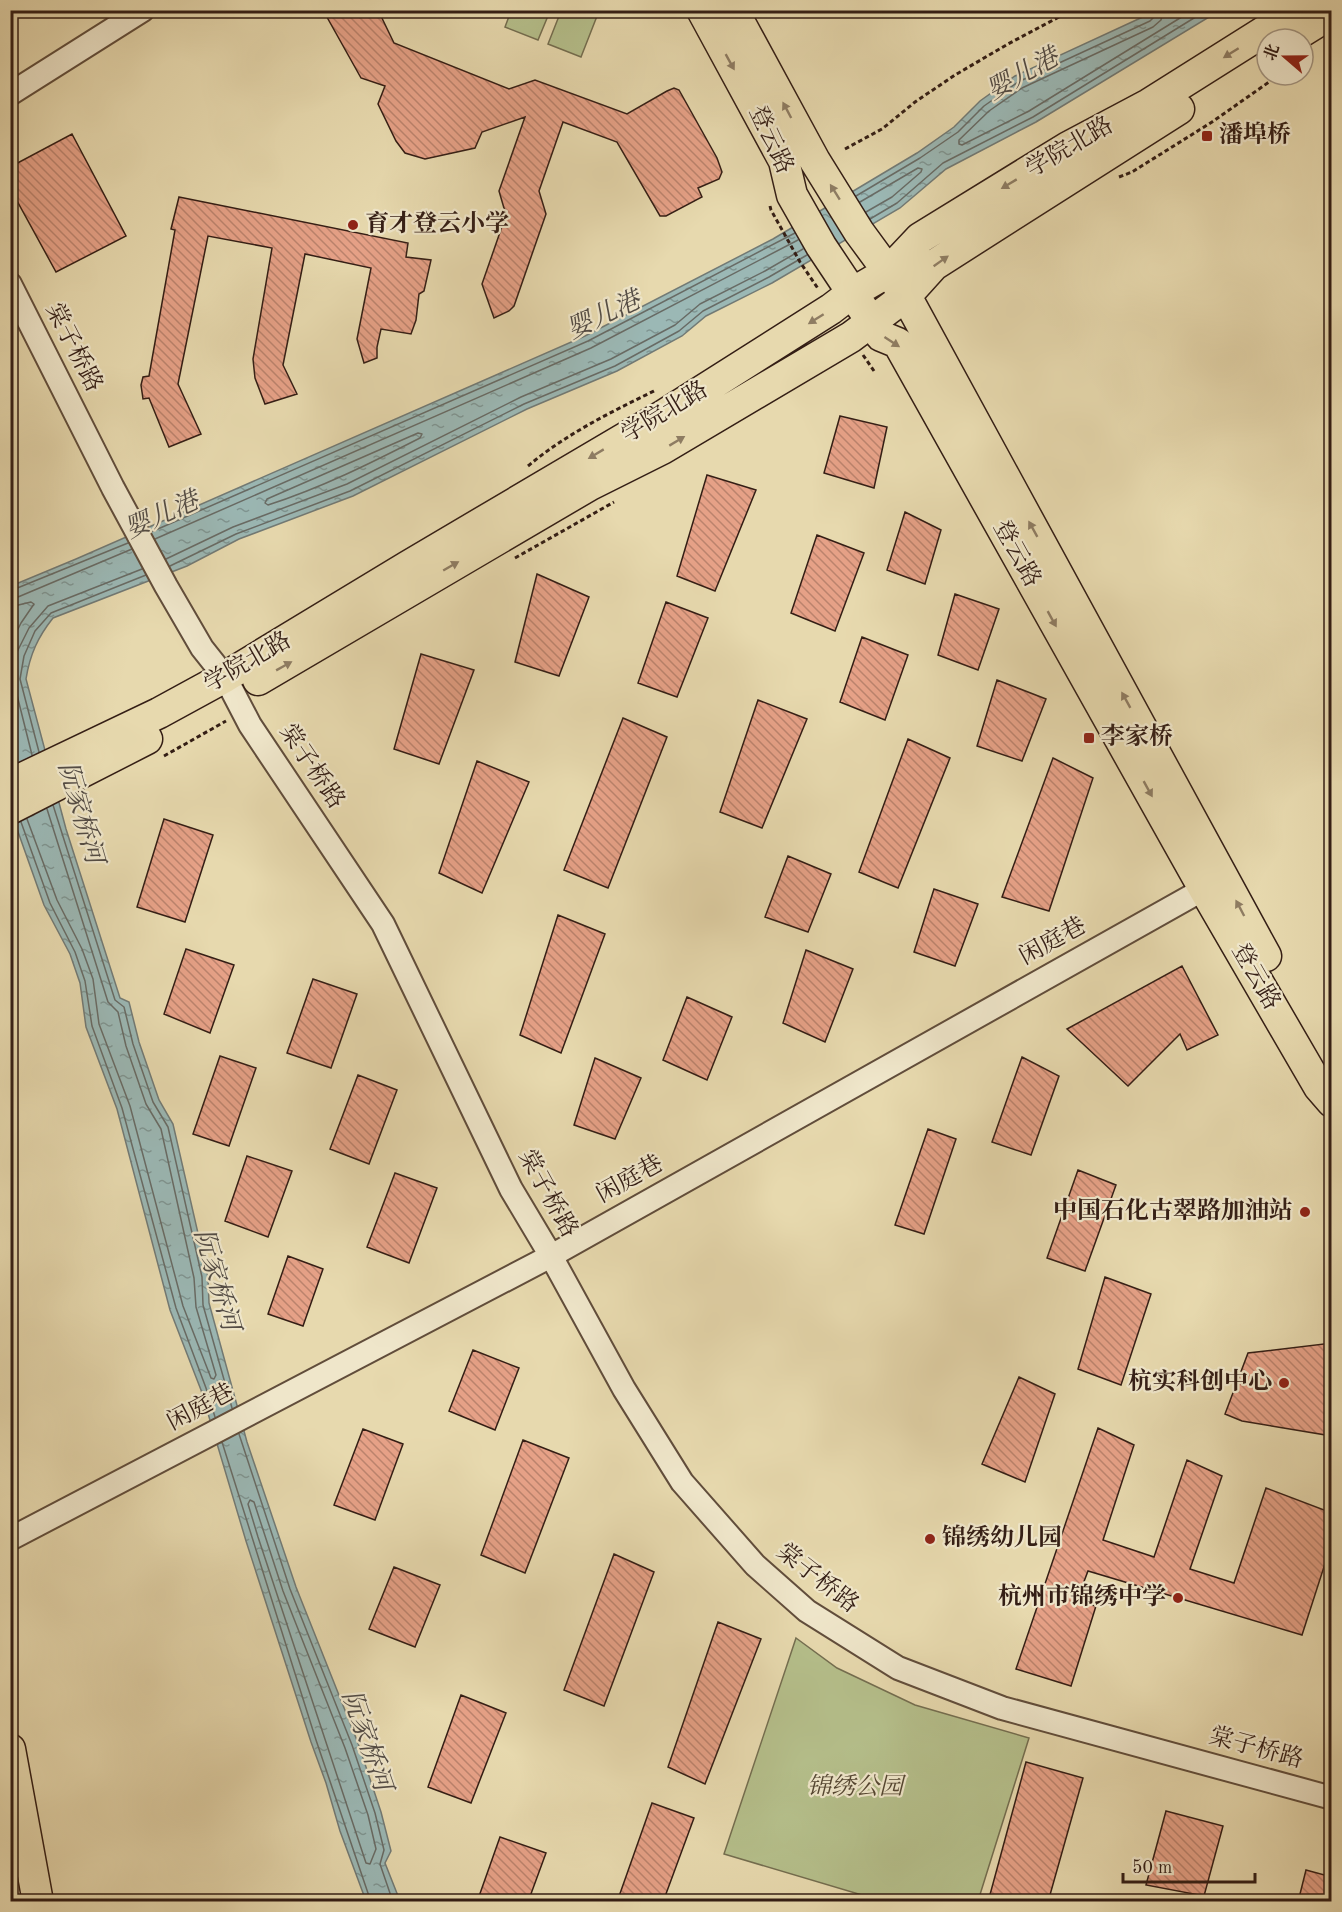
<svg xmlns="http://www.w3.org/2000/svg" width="1342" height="1912" font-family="'Old Standard TT','Noto Serif SC',serif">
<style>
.park{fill:#b5bf8b;stroke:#746e50;stroke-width:1.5}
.water{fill:url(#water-ripples);stroke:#727a75;stroke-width:1.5}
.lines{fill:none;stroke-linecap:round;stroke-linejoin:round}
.shore{stroke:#686b65;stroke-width:1.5}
.building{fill:url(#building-back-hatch);stroke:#341e15;stroke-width:1.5}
.minor-casing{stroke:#614d3b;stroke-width:26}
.major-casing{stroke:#341e15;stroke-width:33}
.path{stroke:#341e15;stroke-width:3;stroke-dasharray:4.5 3;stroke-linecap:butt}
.minor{stroke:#efe6ca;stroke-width:22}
.major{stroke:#e7d9ae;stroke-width:30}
.oneway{fill:#8e7c62}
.poi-dot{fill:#8f2418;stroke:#efe6ca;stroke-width:2}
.labels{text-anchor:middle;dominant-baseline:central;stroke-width:4.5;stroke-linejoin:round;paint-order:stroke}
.poi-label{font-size:24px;font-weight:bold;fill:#341e15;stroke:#efe6ca;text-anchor:start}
.street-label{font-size:24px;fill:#341e15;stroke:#efe6ca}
.park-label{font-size:24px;font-style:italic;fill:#544632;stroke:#efe6ca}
.water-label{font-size:26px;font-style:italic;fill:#534c45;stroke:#efe6ca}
</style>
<defs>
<pattern id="water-ripples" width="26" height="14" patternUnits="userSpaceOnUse" patternTransform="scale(1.5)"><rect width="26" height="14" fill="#9bb8b5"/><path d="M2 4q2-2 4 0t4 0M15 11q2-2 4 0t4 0" fill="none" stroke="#7f9592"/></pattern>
<pattern id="building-back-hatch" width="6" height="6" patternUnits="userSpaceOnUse" patternTransform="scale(1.5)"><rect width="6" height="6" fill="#e6a187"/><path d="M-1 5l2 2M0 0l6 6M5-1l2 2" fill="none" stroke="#bb836d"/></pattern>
</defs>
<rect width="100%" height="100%" fill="#e7d9ae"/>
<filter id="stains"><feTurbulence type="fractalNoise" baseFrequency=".00333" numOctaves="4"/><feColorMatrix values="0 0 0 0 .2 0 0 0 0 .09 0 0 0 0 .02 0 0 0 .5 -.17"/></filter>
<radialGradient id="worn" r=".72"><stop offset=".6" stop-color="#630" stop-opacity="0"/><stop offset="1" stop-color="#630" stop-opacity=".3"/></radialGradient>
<!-- park -->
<path class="park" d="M511 11H550L538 40 505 27Z
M561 11H599L581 57 548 44Z
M796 1638 837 1668 915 1705 1029 1738 978 1901H882L724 1854Z"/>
<!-- water -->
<path class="water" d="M1152 11H1219L1036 122 946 169 900 208 772 283 706 316 682 336 617 371 527 409 353 496 239 539 187 566 53 618C38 637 30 654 26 679L66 829 120 998 129 1002 139 1042 159 1100 173 1124 208 1277 209 1303 247 1442 296 1587 358 1743 381 1812 391 1851 385 1863 400 1901H366L340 1831 326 1783 311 1742 246 1541 201 1390 170 1310 117 1109 86 1027 80 983 70 954 44 905 11 812V586L76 559 585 336 773 239 917 153 954 127 980 101 1015 76 1147 15Z"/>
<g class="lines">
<!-- shore -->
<path class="shore" d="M1163 10 1161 20 1153 27 1022 88 989 111 959 140V144L962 145 1029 111 1193 10
M856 196 920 158 958 132 984 106 1018 82 1150 21 1155 16 1156 10
M860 202 918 168 922 169 921 172 892 197 866 212
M870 219 897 203 943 163 1033 117 1207 10
M418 433 422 434 420 438C371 463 321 488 268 505L265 503 267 499Z
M151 532 588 341 795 233
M155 539 591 348 798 240
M166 559 233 527 347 484 521 397 611 359 675 325 700 304 765 271 803 249
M170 566 236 534 350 491 524 404 615 366 679 331 703 311 769 277 807 255
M10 591 128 543
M10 598 18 597 132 549
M10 607 31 602 34 604 21 623 10 645
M39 752 20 679 24 656 35 631 51 613 146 575
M32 755 13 679 16 654 29 628 48 606 142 569
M53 805 115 1000 124 1007 133 1044 153 1102 168 1127 202 1277 203 1305 232 1408
M27 819 57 900 82 949 93 979 99 1024 130 1106 183 1306 211 1378 214 1379 216 1375 196 1307 194 1278 161 1129 146 1104 126 1046 118 1012 108 1002 47 809
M21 822 50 903 75 952 85 981 92 1026 122 1108 176 1308 206 1388 215 1417
M239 1434 290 1589 352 1745 375 1813 384 1850 380 1864 393 1902
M222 1442 316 1740 371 1902
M250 1500 254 1502 283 1591 345 1748 368 1815 376 1849 370 1864 366 1863 258 1537 248 1504Z"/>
</g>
<!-- building -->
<path class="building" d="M323 10H378L394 43 509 89 535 80 627 114 667 91 674 88 679 90 717 158 722 172 719 179 698 188 702 197 666 216H660L617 142 563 122 539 191 546 214 514 306 509 311 494 318 482 284 506 215 499 191 525 117 482 132 475 148 425 159 405 153 396 141 378 104 385 86 361 78Z
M72 134 126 236 56 272 10 188V167Z
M179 197 408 243 406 257 431 260 424 291 419 294 416 320 411 334 381 329 377 347V358L364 363 357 339 371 268 305 254 283 365 297 394 265 404 255 378 253 359 272 248 208 236 178 384 201 434 169 447 149 398 143 399 141 385 143 377 149 376 175 230 171 229Z
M840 416 887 427 874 488 824 473Z
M707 475 756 490 715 591 677 576Z
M905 512 941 530 925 584 887 570Z
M817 535 864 553 835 631 791 613Z
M537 574 589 597 559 676 515 662Z
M955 594 999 609 978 670 938 655Z
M666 602 708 618 677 697 638 683Z
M862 637 908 655 885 720 840 702Z
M421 654 474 670 439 764 394 749Z
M997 680 1046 699 1022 761 977 746Z
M758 700 807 719 762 828 720 812Z
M623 718 667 737 608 888 564 870Z
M908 739 950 758 898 888 859 872Z
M1053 758 1093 778 1049 911 1002 897Z
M477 761 529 782 482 893 439 873Z
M164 819 213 835 185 922 137 907Z
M788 856 831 874 808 932 765 917Z
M934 889 978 904 955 966 914 952Z
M558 915 605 934 561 1053 520 1035Z
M186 949 234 965 210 1033 164 1014Z
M806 950 853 969 825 1042 783 1023Z
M1182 966 1218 1035 1187 1050 1180 1034 1128 1086 1067 1029Z
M313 979 357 994 331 1068 287 1053Z
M687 997 732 1017 707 1080 663 1060Z
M220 1056 256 1068 229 1146 193 1134Z
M1022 1057 1059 1076 1031 1155 992 1142Z
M595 1058 641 1078 615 1139 574 1125Z
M358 1075 397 1090 369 1164 330 1149Z
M928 1129 956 1139 924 1234 895 1225Z
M247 1156 292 1171 268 1237 225 1221Z
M1078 1170 1116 1185 1085 1271 1047 1258Z
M395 1173 437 1188 409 1263 367 1247Z
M288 1256 323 1269 303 1326 268 1314Z
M1105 1277 1151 1294 1121 1385 1078 1369Z
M1332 1343V1436L1242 1421 1225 1414 1248 1353Z
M473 1350 519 1368 495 1430 449 1411Z
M1019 1377 1055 1394 1025 1482 982 1464Z
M1098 1428 1134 1445 1103 1540 1154 1557 1187 1460 1222 1476 1190 1569 1234 1583 1266 1488 1332 1513V1542L1302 1635 1088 1571 1077 1600 1096 1606 1071 1686 1016 1669Z
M363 1429 403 1444 375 1520 334 1505Z
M523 1440 569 1458 525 1573 481 1555Z
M614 1554 654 1572 604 1706 564 1690Z
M394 1567 440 1585 415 1647 369 1629Z
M718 1622 761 1639 705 1784 668 1767Z
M461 1695 506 1713 471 1803 428 1787Z
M1026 1762 1083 1778 1048 1902H988Z
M652 1803 694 1818 663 1902H617Z
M1166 1811 1223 1826 1204 1896 1146 1885Z
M500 1837 546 1853 528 1902H477Z
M1306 1870 1332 1877V1902H1298Z"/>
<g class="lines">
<!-- minor casing -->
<g class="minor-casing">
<path id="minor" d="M10 94 143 10
M10 284 113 488 166 586 202 648 225 677 250 725 383 924 511 1189 551 1256 624 1389 682 1482 755 1565 807 1611 898 1668 1002 1708 1332 1798
M10 1539 551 1256 1204 889"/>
</g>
<!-- major casing -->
<g class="major-casing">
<path id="major" d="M702 10 784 161 792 195 821 246 881 336 898 343 1204 889 1319 1087 1332 1102
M733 10 815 161 859 232 906 296 1266 956
M1290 39 1332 13
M258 680 590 485 662 449 851 337 906 296 934 265 1179 109
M10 784 159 713 225 677 408 566 664 415 831 309 852 293 888 272 920 238 1068 147 1149 104 1298 10
M10 809 147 739
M10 1749 38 1902"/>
</g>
<!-- path -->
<path class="path" d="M845 149 882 129 915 102 955 75 1008 44 1072 10
M1119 177 1132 172 1212 122 1279 75
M770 206 771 210 800 262 819 290
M863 355 874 371
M528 466C566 434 611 412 656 390
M515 558 614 502
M164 756 226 721"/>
<!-- minor -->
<use href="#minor" class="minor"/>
<!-- major -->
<use href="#major" class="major"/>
</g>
<!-- one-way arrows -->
<defs><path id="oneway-solid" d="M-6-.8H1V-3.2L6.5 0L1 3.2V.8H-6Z" transform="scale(1.5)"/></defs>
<g class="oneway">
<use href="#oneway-solid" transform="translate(1231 53) rotate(148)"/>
<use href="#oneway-solid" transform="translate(730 62) rotate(61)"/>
<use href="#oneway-solid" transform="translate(787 110) rotate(-118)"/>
<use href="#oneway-solid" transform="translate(1009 184) rotate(149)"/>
<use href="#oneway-solid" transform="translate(835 192) rotate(-122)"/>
<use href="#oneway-solid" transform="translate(941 261) rotate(-35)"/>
<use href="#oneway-solid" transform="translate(816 319) rotate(148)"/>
<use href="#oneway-solid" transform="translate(892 342) rotate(33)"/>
<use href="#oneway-solid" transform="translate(677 441) rotate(-31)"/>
<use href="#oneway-solid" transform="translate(596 454) rotate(149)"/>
<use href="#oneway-solid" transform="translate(1033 529) rotate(-119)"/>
<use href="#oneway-solid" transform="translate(451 566) rotate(-30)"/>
<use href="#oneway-solid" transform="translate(1052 619) rotate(61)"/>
<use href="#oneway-solid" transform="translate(284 666) rotate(-29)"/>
<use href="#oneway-solid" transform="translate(1126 700) rotate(-119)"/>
<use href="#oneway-solid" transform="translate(1148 789) rotate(61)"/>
<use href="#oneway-solid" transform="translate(1240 908) rotate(-118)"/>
</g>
<!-- markers -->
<g class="poi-dot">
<rect x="1201" y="130" width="12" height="12" rx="3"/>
<circle cx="353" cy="225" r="6"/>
<rect x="1083" y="732" width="12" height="12" rx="3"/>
<circle cx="1305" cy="1212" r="6"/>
<circle cx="1284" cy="1383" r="6"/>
<circle cx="930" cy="1539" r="6"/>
<circle cx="1178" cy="1598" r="6"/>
</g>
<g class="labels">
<!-- poi labels -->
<g class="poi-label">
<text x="1219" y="136">潘埠桥</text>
<text x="365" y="225">育才登云小学</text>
<text x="1101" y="738">李家桥</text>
<text x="1293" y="1212" text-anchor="end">中国石化古翠路加油站</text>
<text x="1272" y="1383" text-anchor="end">杭实科创中心</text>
<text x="942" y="1539">锦绣幼儿园</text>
<text x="1166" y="1598" text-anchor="end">杭州市锦绣中学</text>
</g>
<!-- street labels -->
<g class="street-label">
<text transform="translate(770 140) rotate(65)">登云路</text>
<text transform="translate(1070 148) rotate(-30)">学院北路</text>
<text transform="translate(73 348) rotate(63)">棠子桥路</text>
<text transform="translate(665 413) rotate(-31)">学院北路</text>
<text transform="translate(1016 554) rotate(61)">登云路</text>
<text transform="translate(248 663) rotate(-30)">学院北路</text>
<text transform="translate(311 767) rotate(56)">棠子桥路</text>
<text transform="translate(1053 942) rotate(-29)">闲庭巷</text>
<text transform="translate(1255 977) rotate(60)">登云路</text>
<text transform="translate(630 1180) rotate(-29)">闲庭巷</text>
<text transform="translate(547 1194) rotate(61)">棠子桥路</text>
<text transform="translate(201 1408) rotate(-28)">闲庭巷</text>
<text transform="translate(817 1579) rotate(38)">棠子桥路</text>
<text transform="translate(1256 1749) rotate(15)">棠子桥路</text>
</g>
<!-- park labels -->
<g class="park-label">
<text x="855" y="1788">锦绣公园</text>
</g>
<!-- water labels -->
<g class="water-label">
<text transform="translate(1023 75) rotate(-29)">婴儿港</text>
<text transform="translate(604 316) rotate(-25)">婴儿港</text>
<text transform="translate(162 516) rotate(-24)">婴儿港</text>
<text transform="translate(80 813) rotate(74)">阮家桥河</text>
<text transform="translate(216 1280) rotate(74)">阮家桥河</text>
<text transform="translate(366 1741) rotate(71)">阮家桥河</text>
</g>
</g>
<!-- margin -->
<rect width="1342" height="1912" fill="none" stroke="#e7d9ae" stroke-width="36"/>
<rect x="12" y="12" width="1318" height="1888" fill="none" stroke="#341e15" stroke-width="3"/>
<rect x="18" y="18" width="1306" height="1876" fill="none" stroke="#341e15" stroke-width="1.5"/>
<!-- north arrow -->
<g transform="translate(1285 57) rotate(290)"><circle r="28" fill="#efe6ca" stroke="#a49682" stroke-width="1.5"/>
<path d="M0-4.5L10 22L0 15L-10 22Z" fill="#8f2418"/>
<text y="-9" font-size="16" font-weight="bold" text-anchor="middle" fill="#341e15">北</text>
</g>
<!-- scale -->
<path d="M1123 1873v9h132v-9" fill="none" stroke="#341e15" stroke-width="3"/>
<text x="1132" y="1873" font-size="18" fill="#341e15" stroke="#efe6ca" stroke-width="4.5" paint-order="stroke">50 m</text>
<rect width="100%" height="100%" filter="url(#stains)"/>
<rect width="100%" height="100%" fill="url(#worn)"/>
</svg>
